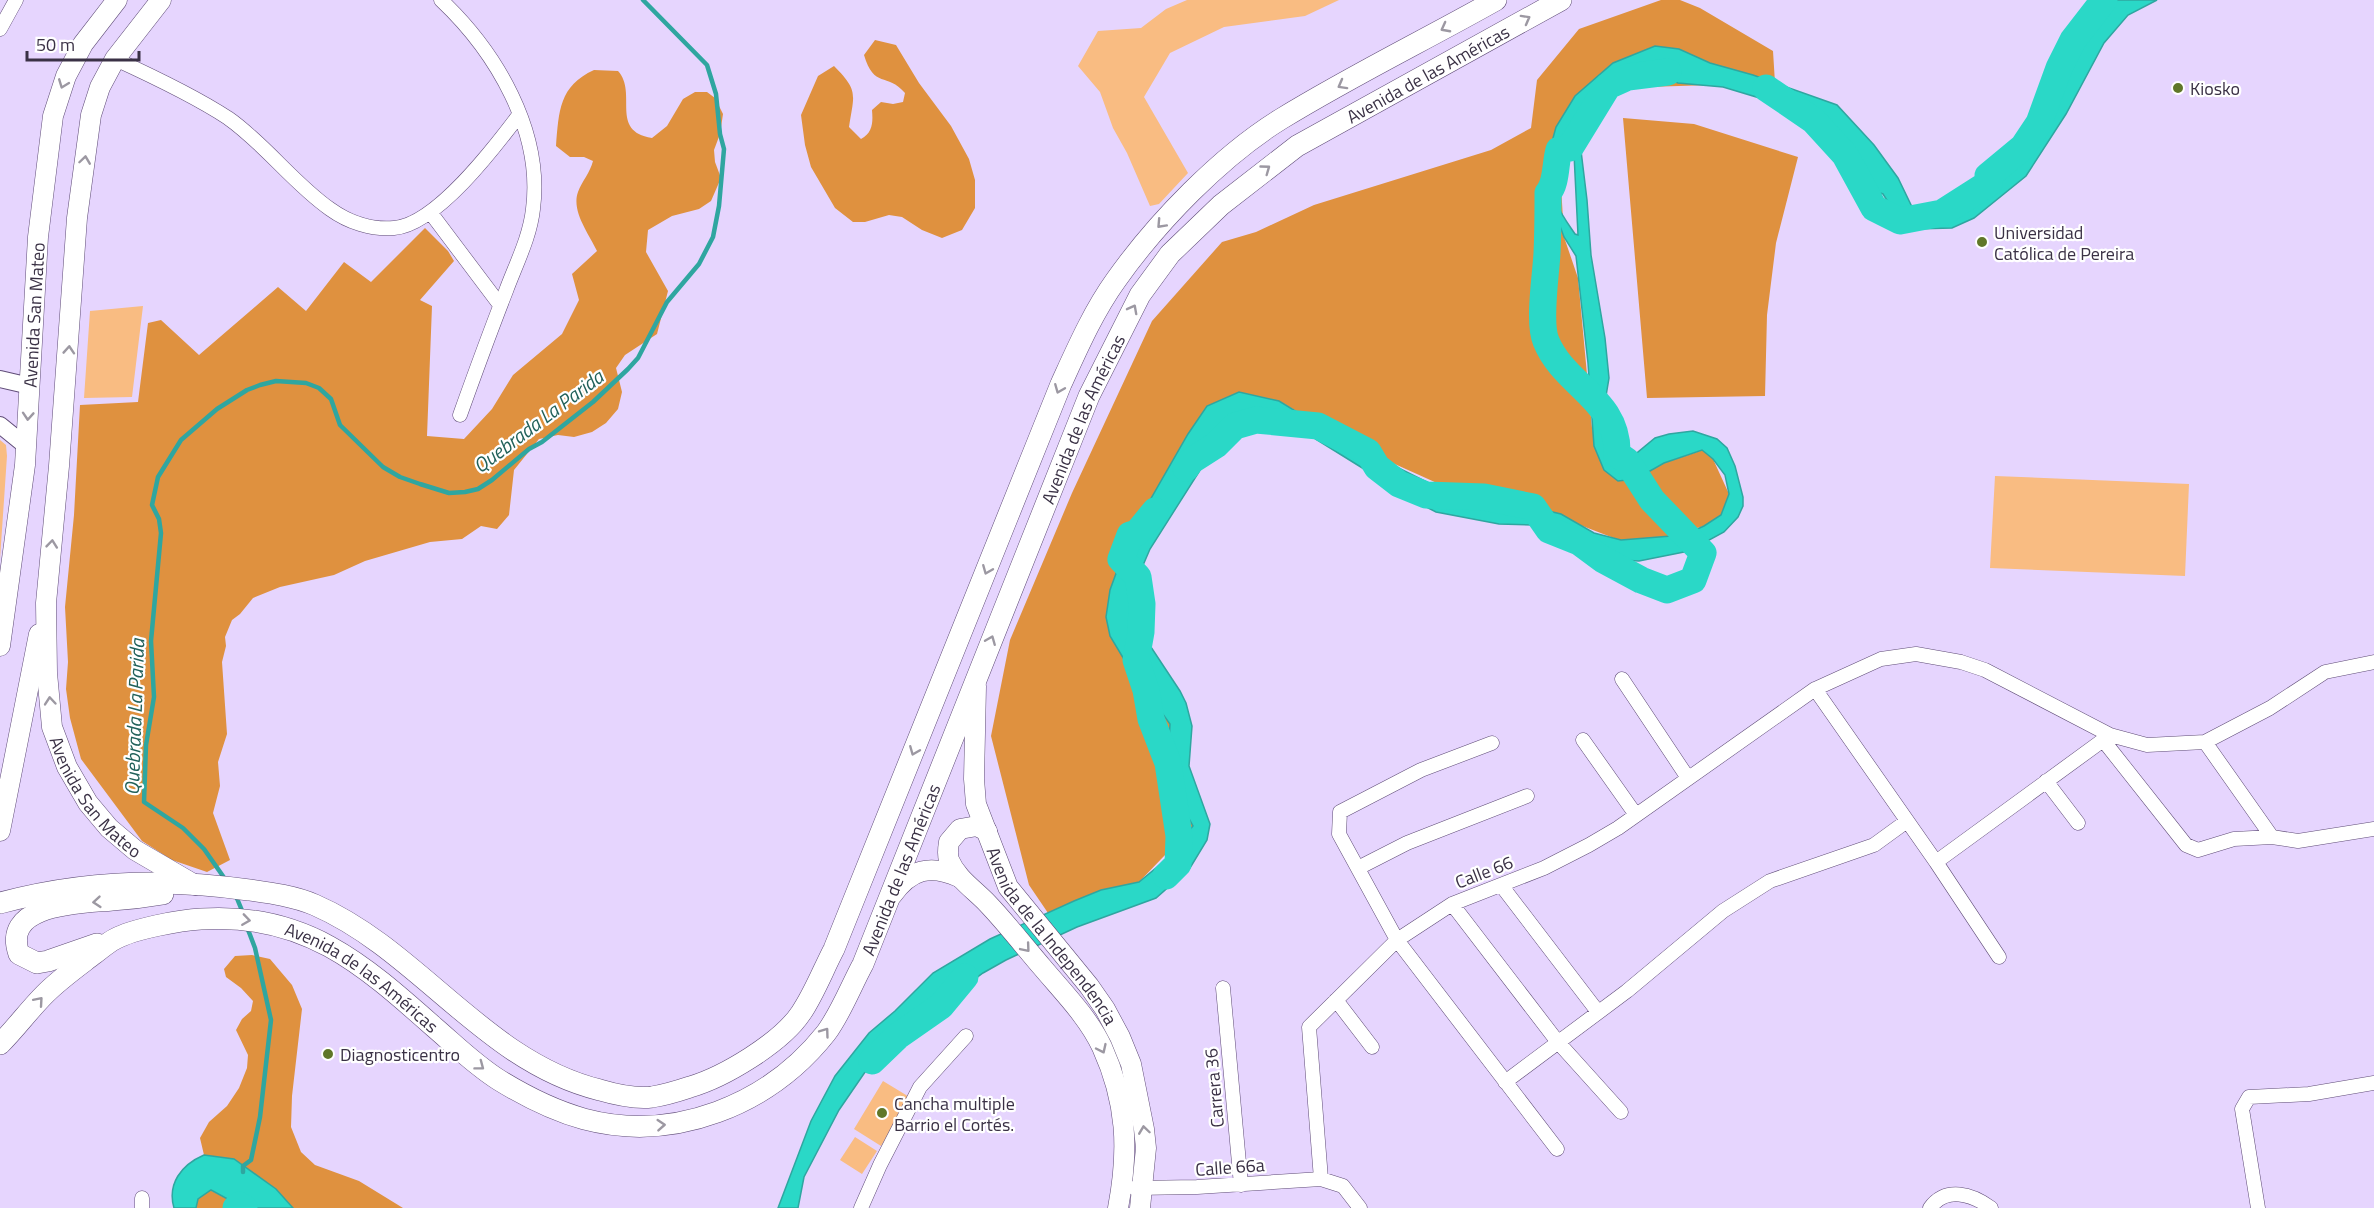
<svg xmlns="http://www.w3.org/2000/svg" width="2374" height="1208" font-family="'Titillium Web',sans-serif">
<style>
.green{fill:#f9bc82}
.forest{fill:#df913f}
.water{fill:#2ad8c7;stroke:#2fa6a0;stroke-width:1.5;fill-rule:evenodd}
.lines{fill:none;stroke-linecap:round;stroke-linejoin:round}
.stream{stroke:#2fa6a0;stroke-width:4.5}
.river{stroke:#2ad8c7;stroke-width:27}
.minor-casing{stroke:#5f4c77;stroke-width:15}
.tertiary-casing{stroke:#5f4c77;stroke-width:18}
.secondary-casing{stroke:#5f4c77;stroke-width:21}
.primary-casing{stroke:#5f4c77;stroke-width:22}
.minor{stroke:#fff;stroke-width:14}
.tertiary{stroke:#fff;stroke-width:16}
.secondary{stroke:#fff;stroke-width:20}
.primary{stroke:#fff;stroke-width:21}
.oneway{stroke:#9c98a2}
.poi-dot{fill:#607729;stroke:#fff;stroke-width:2}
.labels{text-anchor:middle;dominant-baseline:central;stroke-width:4.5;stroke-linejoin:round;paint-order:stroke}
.street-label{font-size:18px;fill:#3a3145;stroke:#fff}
.poi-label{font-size:18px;fill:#3a3145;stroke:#fff;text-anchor:start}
.water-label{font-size:20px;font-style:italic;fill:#21615a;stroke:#fff}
</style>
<rect width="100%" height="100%" fill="#e6d5fe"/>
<!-- green -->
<path class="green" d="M1187 0H1339L1305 16 1224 27 1170 53 1144 97 1188 173 1159 204 1150 206 1127 153 1113 128 1100 92 1078 66 1098 31 1141 28 1166 9Z
M143 306 132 397 84 398 90 311Z
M0 440 6 445 7 456 0 559Z
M1995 476 2189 484 2185 576 1990 568Z
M883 1081 911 1098 881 1146 854 1129Z
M855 1137 877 1151 862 1174 840 1160Z"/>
<!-- forest -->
<path class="forest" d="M1661 0H1680L1700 8 1773 51 1775 83 1583 89 1559 150 1564 237 1578 278 1592 428 1604 469 1664 463 1703 450 1713 459 1729 494 1721 515 1704 526 1666 537 1645 550 1533 507 1468 497 1368 452 1279 401 1208 406 1110 635 1170 724 1193 826 1139 882 1048 913 1029 885 991 736 1010 640 1072 493 1152 321 1222 242 1256 232 1314 205 1491 150 1531 128 1537 80 1579 29Z
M875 40 896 45 919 83 951 126 969 159 975 180V208L962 230 942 238 922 230 902 217 889 215 865 222H853L835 208 811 167 805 145 801 115 818 76 834 66C859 91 854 94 849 127L861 139C873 133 873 122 872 110L881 102 893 104 903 102 905 93C887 72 874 89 864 55Z
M594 70 618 71C638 93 609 131 652 138L667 126 683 99 695 92H707L715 98 723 114 720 134 714 150 715 162 721 178 711 201 699 209 672 216 648 230 646 252 668 291 657 334 625 355 616 368 622 392 618 409 606 423 592 432 574 437 558 435 539 439 514 470 509 515 497 529 481 526 462 539 430 542 365 561 334 575 280 587 253 598 240 614 232 620 225 637 226 646 222 662 227 734 218 762 220 786 213 813 230 860 207 872 172 860 142 841 81 759 70 718 66 689 68 662 65 607 74 515 80 405 138 402 148 323 161 320 199 355 278 287 306 311 344 262 371 282 425 228 448 251 454 261 420 300 432 306 427 436 464 439 492 409 513 375 562 334 579 300 572 274 597 251C589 234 571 211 578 192 582 181 590 173 593 161L584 157H570L556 146C559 111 559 86 594 70Z
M1623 118 1694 124 1798 157 1776 243 1767 315 1765 396 1647 398Z
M252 955 270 959 292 985 302 1009 292 1096 291 1127 301 1152 315 1165 359 1181 403 1208H293L276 1189 234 1159 204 1155 200 1138 209 1122 227 1106 239 1088 247 1068 248 1055 236 1030 242 1019 251 1011 253 1001 241 988 226 977 224 969 235 956Z
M210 1190 244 1208H196L197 1199Z"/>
<!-- water -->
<path class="water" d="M2104 0H2157L2128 15 2104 43 2066 114 2026 176 1974 218 1952 228 1914 229 1900 221 1883 194 1862 187 1823 117 1723 87 1678 83 1656 74 1628 77 1608 86 1582 125 1579 134 1587 200 1591 255 1605 338 1609 378 1606 396 1607 413 1612 444 1617 454 1627 461 1655 438 1669 434 1693 431 1717 439 1727 448 1735 466 1743 497V506L1738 517 1724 532 1689 551 1639 561 1602 559 1549 530 1532 525 1499 524 1436 512 1395 491 1364 469 1306 433 1256 420 1235 426 1216 445 1150 549 1138 577 1134 609 1141 632 1180 691 1186 703 1192 726 1189 766 1210 824 1207 840 1190 868 1156 898 1077 927 1006 960 983 973 898 1036 874 1059 839 1110 804 1177 798 1208H778L811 1121 835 1076 869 1033 895 1011 933 973 990 939 1074 901 1101 890 1139 882 1168 858 1193 826 1173 789 1168 763 1170 724 1128 666 1110 636 1106 617 1110 590 1130 535 1188 434 1207 406 1239 392 1279 401 1346 442 1455 496 1511 502 1561 514 1594 533 1621 540 1684 535 1704 526 1721 515 1729 494 1725 475 1713 459 1702 450 1664 463 1636 479 1618 481 1604 470 1594 446 1588 363 1576 256 1564 237 1548 193 1547 160 1556 127 1575 96 1613 63 1655 46 1679 49 1710 63 1753 75 1837 105 1874 145 1898 178 1914 211 1942 213 1989 183 2009 159 2023 126 2059 68ZM1567 145 1574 154 1578 235 1575 234C1569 225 1562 216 1558 206 1549 189 1551 157 1567 145Z
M204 1155 234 1159 276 1189 293 1208H244L211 1190 198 1199 196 1208H174C167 1184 181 1165 204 1155Z"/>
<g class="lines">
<!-- stream -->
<path class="stream" d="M225 879 204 849 183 828 144 802 146 745 154 697 151 641 161 533 159 519 152 505 158 477 181 440 217 409 247 390 260 385 276 381 306 383 319 388 331 399 340 425 383 467 400 477 420 484 449 493 465 492 478 489 492 480 529 449 542 442 593 402 628 369 638 358 667 302 699 264 713 237 719 206 724 149 720 134 716 94 707 65 643 0
M236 896 243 913
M243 1172V1166L251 1160 260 1117 271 1020 255 948 247 927"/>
<!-- river -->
<path class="river" d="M1766 88 1813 120 1845 155 1874 208 1900 221 1942 213 1989 183 1988 176 2023 147 2039 123 2059 68 2073 40 2104 0
M1186 468 1191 461 1216 445 1235 426 1256 420 1318 426 1368 452 1377 467 1399 484 1426 495 1484 497 1533 507 1549 530 1579 542 1602 559 1641 580 1667 590 1693 580 1703 553 1652 500 1627 461 1617 454C1619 399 1564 386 1546 341 1538 322 1546 275 1547 253 1548 233 1548 213 1548 193 1557 183 1555 163 1559 150L1570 148 1608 86 1628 77 1668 72
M1155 511 1137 533 1130 535 1121 559 1138 577 1142 604 1141 632 1136 660 1146 690 1151 719 1168 763 1179 836 1178 864 1166 876
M872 1061 898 1036 941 1006 965 977
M236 1208 239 1205 244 1208"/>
<!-- minor casing -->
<g class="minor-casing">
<path id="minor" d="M441 0C496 52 543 131 533 209 530 237 516 264 506 291 490 332 475 373 460 415
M0 29 16 0
M115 59C150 75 196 97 228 118 264 143 294 184 330 209 348 222 371 230 394 228 436 225 495 147 519 115
M430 212 500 305
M1622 679 1688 778
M1815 689 1936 862 1999 957
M1583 740 1636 815
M2103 740 2186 845 2198 850 2234 839 2272 837 2298 841 2374 829
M2205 742 2272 837
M1492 743 1421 770 1340 812 1339 834 1397 940 1557 1149
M2046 781 2078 823
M1936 862 2110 735
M1358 868 1407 843 1527 796
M1501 885 1598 1012
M1452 904 1557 1041 1621 1112
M1223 988 1241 1185
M1336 1000 1372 1047
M1505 1082 1627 991 1723 911 1770 881 1874 845 1907 821
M1321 1179 1309 1027 1397 940 1452 904 1544 868 1589 845 1618 828 1815 689 1881 659 1916 654 1961 662 1985 670 2110 735 2147 745 2205 742 2270 708 2325 672 2374 662
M1134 1188 1197 1187 1321 1179 1343 1186 1360 1208
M142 1208V1198
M861 1208 880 1165 920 1087 966 1036
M1930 1208C1946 1186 1972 1194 1991 1208
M2258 1208 2242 1109 2249 1097 2309 1094 2374 1083"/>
</g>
<!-- tertiary casing -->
<g class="tertiary-casing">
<path id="tertiary" d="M0 379 30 386
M0 425 26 446"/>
</g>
<!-- secondary casing -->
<g class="secondary-casing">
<g id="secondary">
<path id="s1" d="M161 0 115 59 100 87 91 115 77 218 59 466 46 603 47 673 52 727 67 767 88 803 109 828 135 850 195 885"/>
<path id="s2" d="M0 646 25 465 38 237 53 116 66 76 83 44 117 0"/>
<path id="s3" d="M976 686 974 779 976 804 1008 887 1089 986 1105 1009 1120 1037 1131 1064 1144 1129 1146 1148 1140 1208"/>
<path d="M0 831 39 634"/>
<path d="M987 831 977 826 960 829 949 842C948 848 947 854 949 860 957 879 975 890 988 904 1007 924 1024 946 1042 967 1063 992 1088 1017 1102 1047 1127 1102 1129 1150 1118 1208"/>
<path d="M892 895C911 869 930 864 959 877"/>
</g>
</g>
<!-- primary casing -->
<g class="primary-casing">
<g id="primary">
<path d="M0 903C81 881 166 878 249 890 271 893 294 896 315 905 420 951 485 1062 600 1090 617 1095 634 1099 652 1097 665 1095 678 1091 690 1087 724 1077 781 1043 801 1013 814 994 823 970 834 949L1061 384C1077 349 1093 312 1116 280 1157 222 1221 156 1281 119 1351 76 1425 40 1496 0"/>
<path d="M97 944 48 961 37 963 19 954C1 903 81 903 112 900 129 899 146 897 163 894"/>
<path id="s4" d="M0 1044C16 1028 29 1010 45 994 60 979 77 967 94 954 101 949 107 943 115 939 133 929 180 920 201 919 304 912 362 963 434 1027 455 1045 475 1065 499 1080 525 1096 555 1111 584 1119 674 1143 769 1105 826 1033 841 1013 851 986 863 964L1089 396 1140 295 1170 254 1221 205 1297 146 1561 0"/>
</g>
</g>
<!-- minor -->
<use href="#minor" class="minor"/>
<!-- tertiary -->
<use href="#tertiary" class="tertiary"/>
<!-- secondary -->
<use href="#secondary" class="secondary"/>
<!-- primary -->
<use href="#primary" class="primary"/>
</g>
<!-- one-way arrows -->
<defs><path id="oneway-chevron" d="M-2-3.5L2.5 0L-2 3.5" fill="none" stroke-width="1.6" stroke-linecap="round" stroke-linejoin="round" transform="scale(1.5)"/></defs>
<g class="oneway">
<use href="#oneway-chevron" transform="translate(1526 19) rotate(-29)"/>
<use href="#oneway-chevron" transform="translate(1445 28) rotate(152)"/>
<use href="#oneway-chevron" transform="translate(63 84) rotate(111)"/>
<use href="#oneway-chevron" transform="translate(1342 85) rotate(151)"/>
<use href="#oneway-chevron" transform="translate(85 160) rotate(-82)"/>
<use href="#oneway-chevron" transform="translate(1266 169) rotate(-36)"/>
<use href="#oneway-chevron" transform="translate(1161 224) rotate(133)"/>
<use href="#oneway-chevron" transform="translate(1133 309) rotate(-62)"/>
<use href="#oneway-chevron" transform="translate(69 350) rotate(-86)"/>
<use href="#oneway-chevron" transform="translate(1059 389) rotate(112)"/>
<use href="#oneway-chevron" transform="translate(28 416) rotate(94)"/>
<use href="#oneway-chevron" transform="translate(52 544) rotate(-84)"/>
<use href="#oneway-chevron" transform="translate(987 570) rotate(112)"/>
<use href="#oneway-chevron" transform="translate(991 640) rotate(-68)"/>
<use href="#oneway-chevron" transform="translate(50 701) rotate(-95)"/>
<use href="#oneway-chevron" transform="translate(914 751) rotate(112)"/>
<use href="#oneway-chevron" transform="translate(97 902) rotate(175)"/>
<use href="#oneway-chevron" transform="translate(246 920) rotate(8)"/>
<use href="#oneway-chevron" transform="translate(1026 948) rotate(50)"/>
<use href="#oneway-chevron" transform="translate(39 1001) rotate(-49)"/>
<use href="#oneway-chevron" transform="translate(825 1032) rotate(-54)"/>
<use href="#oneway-chevron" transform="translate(1102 1049) rotate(65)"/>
<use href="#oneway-chevron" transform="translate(480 1066) rotate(37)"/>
<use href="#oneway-chevron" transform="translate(661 1125) rotate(-4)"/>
<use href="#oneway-chevron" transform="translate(1144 1130) rotate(-98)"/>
</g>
<!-- markers -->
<g class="poi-dot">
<circle cx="2178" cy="88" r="6"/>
<circle cx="1982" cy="242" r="6"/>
<circle cx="328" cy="1054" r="6"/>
<circle cx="882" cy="1113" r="6"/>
</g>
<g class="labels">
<!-- street labels -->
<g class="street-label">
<text stroke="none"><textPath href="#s4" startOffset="2130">Avenida de las Américas</textPath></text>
<text stroke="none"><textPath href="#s2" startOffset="333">Avenida San Mateo</textPath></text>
<text stroke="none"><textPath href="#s4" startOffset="1626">Avenida de las Américas</textPath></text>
<text stroke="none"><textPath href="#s1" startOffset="834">Avenida San Mateo</textPath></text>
<text stroke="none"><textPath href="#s4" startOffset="1140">Avenida de las Américas</textPath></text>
<text transform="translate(1484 872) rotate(-21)">Calle 66</text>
<text stroke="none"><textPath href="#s3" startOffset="272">Avenida de la Independencia</textPath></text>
<text stroke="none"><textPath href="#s4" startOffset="422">Avenida de las Américas</textPath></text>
<text transform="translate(1214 1088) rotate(-95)">Carrera 36</text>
<text transform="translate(1230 1167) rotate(-4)">Calle 66a</text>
</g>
<!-- poi labels -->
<g class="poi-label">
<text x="2190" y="88">Kiosko</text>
<text x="1994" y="232">Universidad<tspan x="1994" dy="21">Católica de Pereira</tspan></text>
<text x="340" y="1054">Diagnosticentro</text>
<text x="894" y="1103">Cancha multiple<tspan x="894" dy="21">Barrio el Cortés.</tspan></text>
</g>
<!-- water labels -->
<g class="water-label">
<text transform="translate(538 421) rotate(-37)">Quebrada La Parida</text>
<text transform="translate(134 717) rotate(-88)">Quebrada La Parida</text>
</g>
</g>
<!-- scale -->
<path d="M27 51v9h112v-9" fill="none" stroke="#3a3145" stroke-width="3"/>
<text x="36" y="51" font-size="18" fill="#3a3145" stroke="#ffffff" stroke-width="4.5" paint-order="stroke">50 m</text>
</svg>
